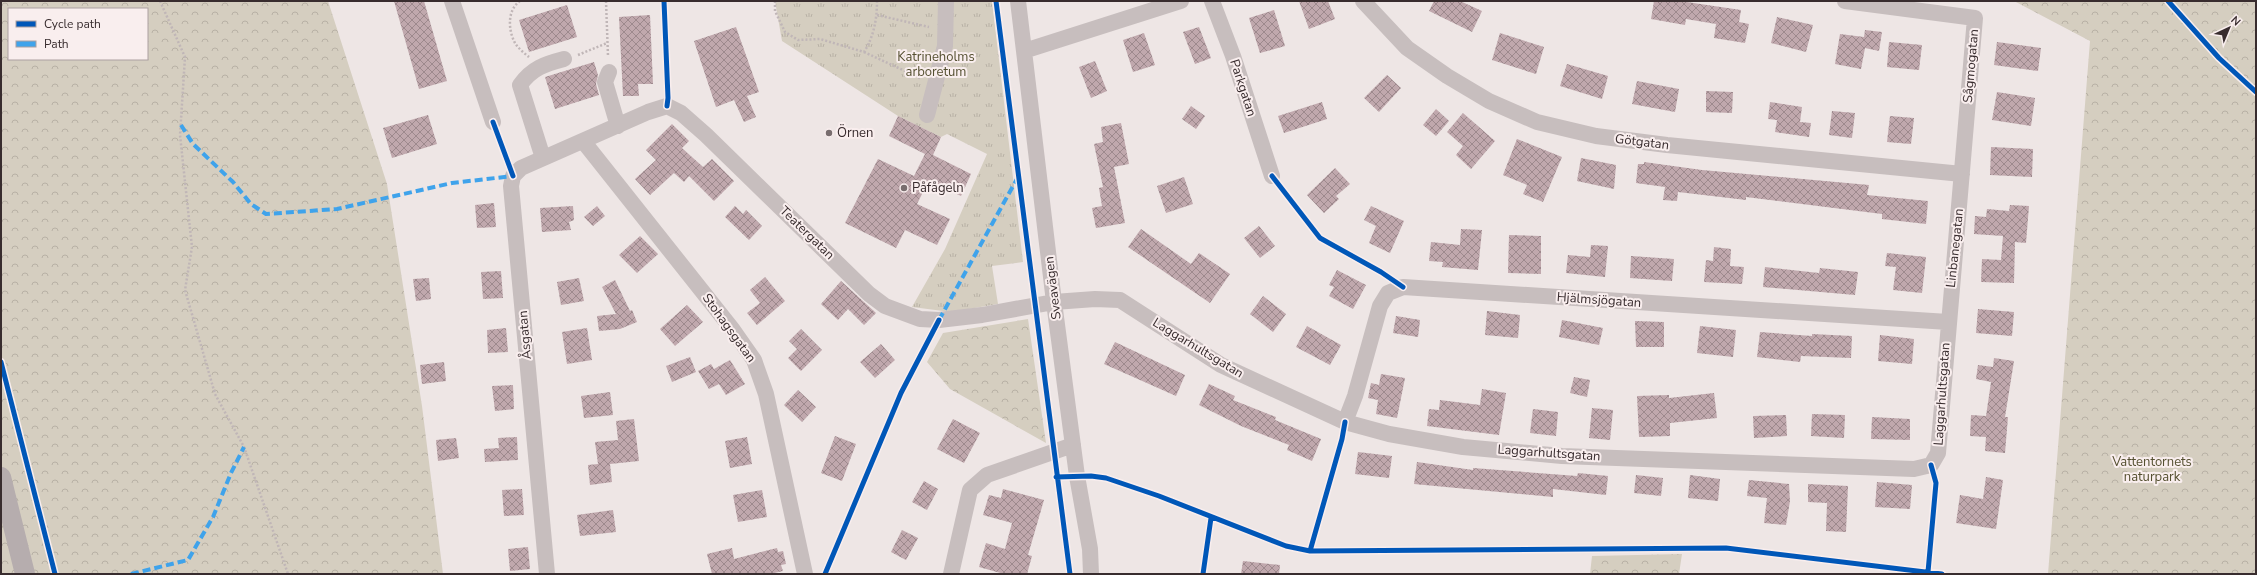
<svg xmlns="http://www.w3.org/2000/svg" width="2257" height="575" font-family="'Nunito Sans',sans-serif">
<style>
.grass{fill:url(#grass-tufts)}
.forest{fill:url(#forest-crowns);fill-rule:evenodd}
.building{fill:url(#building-cross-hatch)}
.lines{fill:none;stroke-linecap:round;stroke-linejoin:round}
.path{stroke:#c0b6b7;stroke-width:2.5;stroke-dasharray:2 2;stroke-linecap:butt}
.minor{stroke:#c7bebe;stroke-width:16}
.major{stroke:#b6adae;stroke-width:20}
.quiet{stroke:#3fa3eb;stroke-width:4;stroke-dasharray:8 4;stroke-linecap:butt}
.cycleway-casing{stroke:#f9eeee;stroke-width:8}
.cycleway{stroke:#0057b8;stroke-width:5}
.poi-dot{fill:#786d6e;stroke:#f9eeee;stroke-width:1.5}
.labels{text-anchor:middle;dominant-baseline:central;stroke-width:4;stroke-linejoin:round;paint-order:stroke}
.park-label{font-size:13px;fill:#555031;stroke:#f9eeee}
.street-label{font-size:13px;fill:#382c2e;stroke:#f9eeee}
.poi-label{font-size:13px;fill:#382c2e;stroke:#f9eeee;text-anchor:start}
</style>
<defs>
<pattern id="grass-tufts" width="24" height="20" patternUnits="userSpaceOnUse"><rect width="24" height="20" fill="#d5cec0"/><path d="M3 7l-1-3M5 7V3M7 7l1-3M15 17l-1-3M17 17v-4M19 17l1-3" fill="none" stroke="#b8b1a5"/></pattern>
<pattern id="forest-crowns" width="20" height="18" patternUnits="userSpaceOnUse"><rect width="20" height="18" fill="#d5cec0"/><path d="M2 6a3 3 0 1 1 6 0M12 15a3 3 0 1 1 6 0" fill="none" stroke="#b8b1a5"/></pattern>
<pattern id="building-cross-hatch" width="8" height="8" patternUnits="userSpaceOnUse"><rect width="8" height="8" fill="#c0a8ad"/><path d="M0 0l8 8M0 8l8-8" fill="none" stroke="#9d898d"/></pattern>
</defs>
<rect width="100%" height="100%" fill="#eee6e5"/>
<!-- grass -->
<path class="grass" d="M775 1H992L1023 262 992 266 998 304 951 312 912 307 945 249 987 154 947 134 941 137 898 116 782 41Z"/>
<!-- forest -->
<path class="forest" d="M1 1H328L387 184 422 406 443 574H1ZM9 9H147V59H9Z
M2014 1H2256V574H2048L2090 41Z
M1028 319 1046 443 950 389 927 362 943 333Z
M1682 554 1679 574H1590L1592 556Z"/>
<!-- building -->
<path class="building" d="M394 1H424L447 81 419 89Z
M1299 1H1328L1335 19 1309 29Z
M1434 1H1460L1482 11 1472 32 1429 11Z
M1654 1H1680L1741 10 1739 22 1749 24 1745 43 1714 38 1716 24 1686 19 1685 25 1651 19Z
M567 5 577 37 529 52 519 20Z
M1274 10 1285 46 1260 53 1249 18Z
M650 15 653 84H638L639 96H623L619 17Z
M1777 17 1813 25 1806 52 1771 43Z
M736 27 759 92 747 96 756 117 744 122 734 100 716 107 694 41Z
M1199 27 1211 58 1195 64 1183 32Z
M1865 30 1882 32 1879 51 1865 48 1861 69 1835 64 1840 34 1864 37Z
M1144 33 1155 65 1133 72 1123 40Z
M1500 33 1544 47 1536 74 1492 60Z
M1889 42 1922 45 1919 70 1887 67Z
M1997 42 2041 48 2038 71 1994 65Z
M1095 61 1107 91 1091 98 1079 67Z
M594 62 598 75 596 84 599 95 555 109 545 77Z
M1567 64 1608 76 1602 99 1560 86Z
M1387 75 1401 88 1379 112 1364 98Z
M1637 81 1679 89 1675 112 1632 104Z
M1706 91 1733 92 1732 113 1706 112Z
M1997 92 2035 98 2031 126 1992 120Z
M1322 102 1327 119 1284 133 1278 116Z
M1770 102 1802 107 1800 122 1811 123 1809 137 1775 132 1777 120 1768 119Z
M1191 106 1205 116 1196 129 1182 119Z
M1436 109 1449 121 1436 136 1423 125Z
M1832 111 1855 113 1852 138 1829 135Z
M1463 113 1495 141 1471 169 1456 155 1463 146 1447 132Z
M428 115 437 144 392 158 383 128Z
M898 116 941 137 933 155 971 174 961 196 929 180 917 204 950 219 937 245 905 230 896 248 845 223 878 159 914 176 925 154 889 136Z
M1890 116 1914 118 1911 144 1887 142Z
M1121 123 1129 164 1114 167 1125 223 1096 228 1092 208 1102 206 1099 188 1103 187 1094 144 1103 142 1101 127Z
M672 124 689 141 682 148 703 167 712 159 734 181 714 201 689 176 684 182 674 173 650 195 635 179 656 160 646 150Z
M1517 139 1562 157 1543 202 1523 194 1527 185 1503 175Z
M1991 147 2033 149 2032 177 1990 175Z
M1581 158 1616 165 1614 189 1577 181Z
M1644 162 1702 170 1869 185 1867 195 1928 201 1926 224 1882 219V214L1746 197V200L1678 192 1677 201 1663 200 1665 187 1636 183 1638 164H1644Z
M1335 168 1350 184 1336 196 1339 199 1324 213 1307 195Z
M1184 177 1193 204 1166 213 1157 186Z
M494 203 496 227 477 228 475 205Z
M2010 205 2029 206 2026 243 2015 242 2014 283 1981 282 1982 259 2001 260 2003 236 1974 234 1975 216 1986 217 1987 209 2009 211Z
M573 206 574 220 569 222 571 230 542 232 540 208Z
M597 206 605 216 593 226 584 217Z
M735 206 743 214 746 210 762 226 749 240 725 217Z
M1371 206 1404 221 1390 253 1369 243 1376 226 1364 220Z
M1259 226 1275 246 1260 258 1244 238Z
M1141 229 1191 264 1199 253 1230 274 1210 303 1128 247Z
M1461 229 1482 230 1478 270 1442 267 1443 262 1429 261 1431 242 1460 245Z
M1509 235 1541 236V274L1508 273Z
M640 236 658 254 637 273 619 255Z
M1591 245 1608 246 1605 277 1566 273 1568 255 1590 257Z
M1714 247 1731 249 1730 266 1744 267 1742 284 1704 282 1706 260 1713 261Z
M1887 253 1926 257 1922 293 1893 290 1896 267 1885 266Z
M1631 256 1674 259 1672 281 1630 278Z
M1765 267 1819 273 1820 268 1858 272 1855 295 1763 287Z
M1337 270 1366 285 1353 309 1329 296 1334 287 1329 285Z
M501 271 503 298 483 299 481 272Z
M765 277 785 301 757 325 747 313 760 303 750 290Z
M429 278 431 299 416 301 413 279Z
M579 278 584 301 561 305 557 282Z
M615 280 630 311 632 310 637 322 620 329 599 331 597 316 616 314 602 287Z
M841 281 876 313 864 325 848 309 838 320 821 304Z
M1263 296 1286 314 1273 332 1250 314Z
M687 305 703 322 675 346 660 329Z
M1978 309 2014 312 2012 336 1976 333Z
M1487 311 1520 315 1518 338 1485 335Z
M1396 316 1420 320 1418 337 1393 333Z
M1562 320 1603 328 1599 345 1559 337Z
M1635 321 1664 322V347H1636Z
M1307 326 1341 345 1330 365 1296 347Z
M1700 326 1736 330 1733 357 1697 353Z
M506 328 508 352 488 353 487 330Z
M587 328 592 360 567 364 562 332Z
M801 329 822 350 801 371 788 358 797 349 789 341Z
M1760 332 1812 336V334L1852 336 1851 358 1801 356 1800 362 1757 357Z
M1880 335 1914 339 1912 364 1878 361Z
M1115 342 1185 375 1176 396 1104 364Z
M881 344 895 360 875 378 860 362Z
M690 357 696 372 672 382 666 366Z
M1994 358 2014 361 2005 417H2008L2005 453 1985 451 1986 437 1970 436 1971 415 1986 416 1991 382 1976 379 1978 365 1993 367Z
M730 360 745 384 726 395 719 384 709 389 698 371 711 364 714 369Z
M444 362 446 381 422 384 420 365Z
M1381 374 1405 378 1397 418 1376 414 1378 400 1368 398 1371 383 1379 385Z
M1574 377 1590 380 1587 397 1570 393Z
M1209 384 1235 396 1233 400 1276 417 1275 420 1321 439 1312 461 1287 450 1289 445 1241 426 1199 405Z
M513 385 514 409 495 411 492 386Z
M1482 389 1506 393 1499 435 1427 426 1429 409 1439 410 1440 400 1480 405Z
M798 390 816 407 802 422 784 405Z
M610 392 613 415 584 418 581 396Z
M1714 393 1717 418 1670 423V436L1639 437 1637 396 1669 395V398Z
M1592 408 1613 410 1610 440 1589 438Z
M1533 409 1558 412 1556 436 1530 433Z
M1812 414 1845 415 1844 438 1811 436Z
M1786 415 1787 436 1754 438 1753 416Z
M1872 417 1910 419V440L1871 439Z
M634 419 639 461 610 464 612 482 590 485 588 465 598 464 595 442 618 440 616 421Z
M953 419 980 433 964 463 937 449Z
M835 436 856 444 842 481 821 473Z
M517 437 518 460 485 462 484 449 499 448 498 438Z
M747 437 752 464 730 468 725 441Z
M456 438 459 458 438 461 436 440Z
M1358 452 1392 456 1389 478 1355 474Z
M1417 462 1473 470V468L1577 476 1578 473 1608 476 1606 495 1553 489V497L1414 484Z
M1636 475 1663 478 1661 496 1634 493Z
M1690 475 1720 479 1718 501 1688 498Z
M1986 477 2003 480 1996 529 1956 523 1960 495 1983 499Z
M1749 480 1789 484 1790 501 1786 525 1764 523 1767 498 1747 496Z
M924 481 938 489 927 510 912 502Z
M1877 482 1912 485 1910 509 1875 507Z
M1808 484 1848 486 1846 532 1826 531 1827 503 1808 502Z
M522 489 524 515 504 516 502 490Z
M1003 489 1044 500 1028 555 1032 556 1027 574H1004L979 567 986 543 1005 549 1012 523 983 515 989 495 1001 498Z
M762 490 767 517 738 522 733 495Z
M613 510 616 532 580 536 577 515Z
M902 530 918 538 906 560 891 552Z
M528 547 530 569 510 571 508 549Z
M732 548 734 559 777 548 778 552 783 551 786 564 781 565 783 571 770 574H712L707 554Z
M1243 561 1280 565 1279 574H1241Z"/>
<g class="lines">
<!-- path -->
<path class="path" d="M160 1 185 57 180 135 192 247 185 290 215 394 244 447 288 574
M520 1C507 10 508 30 515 43 518 48 524 53 529 57
M606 1 608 56
M775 1V11L785 32 798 40 820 39 864 52C874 36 877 19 877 1
M877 15 929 27
M864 52 920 78
M578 55 607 43"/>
<!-- minor -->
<path class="minor" d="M452 1 493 122
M1018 1 1054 302 1077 476 1090 549 1091 574
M1212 1 1233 56 1272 176
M1363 1 1407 48 1447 76 1489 101 1537 122 1596 136 1667 145 1962 174
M1024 51 1181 1
M609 72 605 82 618 126
M927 115 945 46 946 1
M583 141 733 330 754 360 766 394 805 574
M543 158 520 85C532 68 545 64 564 59
M1345 422 1355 396 1380 306 1388 293 1403 287 1948 322
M547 574 511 186 513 176 521 168 648 112 667 106 681 113 706 135 869 294 885 306 920 319 939 320 982 315 1054 302 1095 299 1120 300 1221 365 1345 422 1389 434 1463 447 1562 456 1914 469 1931 465 1938 453 1975 18 1845 1
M951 574 970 490 987 475 1073 445"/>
<!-- major -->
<path class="major" d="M1 477 25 574"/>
<!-- quiet -->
<path class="quiet" d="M181 125 193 144 233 182 251 204 266 214 337 209 452 183 513 176
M939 320 1018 177
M131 574 188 560 213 517 231 473 244 447"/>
<!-- cycleway casing -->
<g class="cycleway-casing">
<path id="cycleway" d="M664 1 668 98 667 106
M996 1 1070 574
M2168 1 2219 58 2256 92
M493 122 513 176
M1272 176 1320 238 1381 272 1403 287
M1 362 55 574
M1056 477 1091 476 1106 478 1159 496 1286 546 1310 551 1726 548 1942 574
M1310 551 1342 439 1345 422
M1928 572 1936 483 1931 465
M825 574 901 393 939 320
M1203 574 1211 518"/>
</g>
<!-- cycleway -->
<use href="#cycleway" class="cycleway"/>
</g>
<!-- markers -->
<g class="poi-dot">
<circle cx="829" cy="133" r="4"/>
<circle cx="904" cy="188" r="4"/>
</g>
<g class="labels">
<!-- park labels -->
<g class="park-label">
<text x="936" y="57">Katrineholms<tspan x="936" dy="15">arboretum</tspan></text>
<text x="2152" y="462">Vattentornets<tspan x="2152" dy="15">naturpark</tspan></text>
</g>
<!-- street labels -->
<g class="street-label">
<text transform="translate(1971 66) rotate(-85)">Sågmogatan</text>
<text transform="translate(1243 88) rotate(72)">Parkgatan</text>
<text transform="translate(1642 142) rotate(7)">Götgatan</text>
<text transform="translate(807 233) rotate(44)">Teatergatan</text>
<text transform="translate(1955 248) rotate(-84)">Linbanegatan</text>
<text transform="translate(1053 288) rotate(-97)">Sveavägen</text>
<text transform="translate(1599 300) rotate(4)">Hjälmsjögatan</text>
<text transform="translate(729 328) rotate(54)">Stohagsgatan</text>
<text transform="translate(525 335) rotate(-95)">Åsgatan</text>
<text transform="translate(1198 348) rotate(31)">Laggarhultsgatan</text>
<text transform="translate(1942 394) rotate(-86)">Laggarhultsgatan</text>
<text transform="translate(1549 453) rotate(4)">Laggarhultsgatan</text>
</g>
<!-- poi labels -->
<g class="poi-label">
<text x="837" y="133">Örnen</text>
<text x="912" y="188">Påfågeln</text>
</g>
</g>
<!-- border -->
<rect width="2257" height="575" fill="none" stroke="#382c2e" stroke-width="4"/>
<!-- legend -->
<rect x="8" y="8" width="140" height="52" fill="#f9eeee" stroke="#aca0a1"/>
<rect x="16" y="21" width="20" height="6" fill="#0057b8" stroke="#aca0a1"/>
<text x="44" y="28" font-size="12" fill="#382c2e">Cycle path</text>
<rect x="16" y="41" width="20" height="6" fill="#3fa3eb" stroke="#aca0a1"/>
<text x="44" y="48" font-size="12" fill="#382c2e">Path</text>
<!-- north arrow -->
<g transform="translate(2229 28) rotate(44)" stroke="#f9eeee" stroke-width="3" paint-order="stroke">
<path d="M0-3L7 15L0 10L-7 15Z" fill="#382c2e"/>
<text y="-6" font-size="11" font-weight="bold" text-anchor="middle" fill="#382c2e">N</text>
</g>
</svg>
